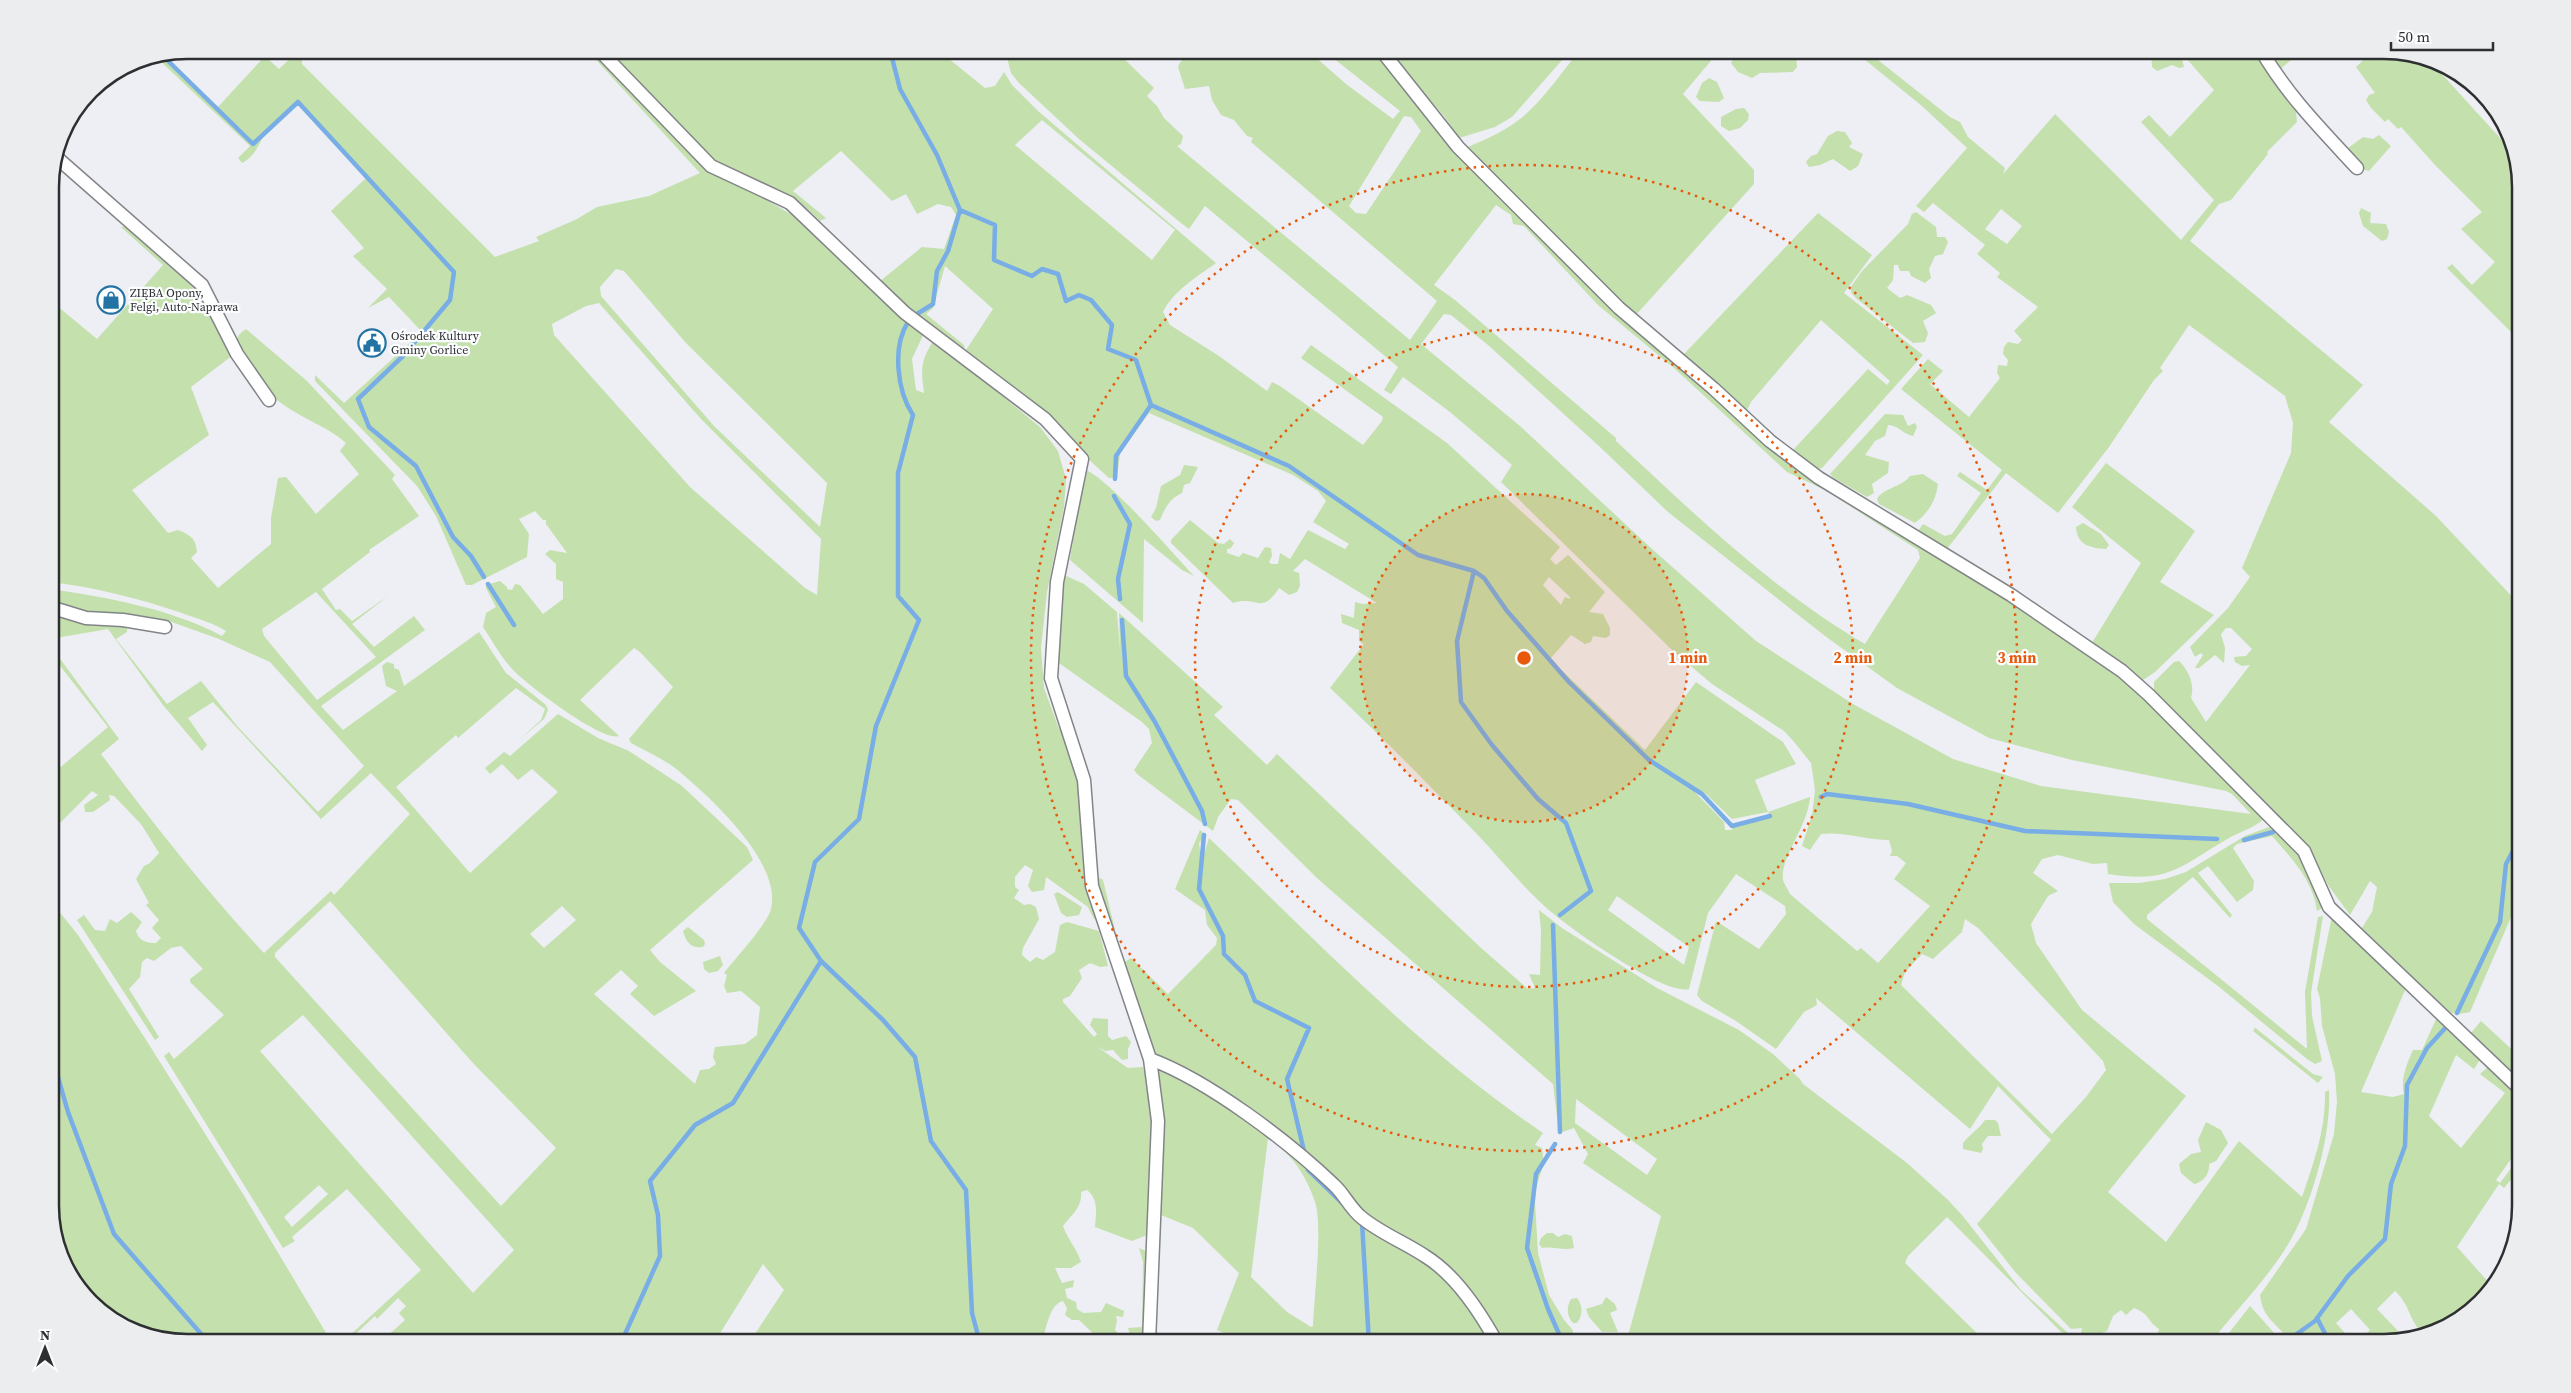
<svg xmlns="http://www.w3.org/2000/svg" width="2571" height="1393" font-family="'Source Serif 4',serif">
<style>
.green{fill:#c4e0ad;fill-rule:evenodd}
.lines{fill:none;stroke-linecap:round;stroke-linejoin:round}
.stream{stroke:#78ade6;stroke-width:4.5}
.street-casing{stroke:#828488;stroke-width:15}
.street{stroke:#fff;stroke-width:12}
.ring{fill:none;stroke:#e8590c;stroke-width:2.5;stroke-dasharray:2.5 5}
.labels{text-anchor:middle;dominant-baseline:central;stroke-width:4.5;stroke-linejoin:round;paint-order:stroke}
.poi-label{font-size:12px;fill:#2e2f31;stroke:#fcfdfe;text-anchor:start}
.rim{fill:none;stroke:#2e2f31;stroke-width:2.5}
.centre{fill:#e8590c;stroke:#fcfdfe;stroke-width:2.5}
.ring-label{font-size:15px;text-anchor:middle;font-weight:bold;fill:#e8590c;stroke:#fcfdfe;stroke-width:4.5;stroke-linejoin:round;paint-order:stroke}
</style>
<rect width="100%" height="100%" fill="#edeff4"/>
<!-- green -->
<path class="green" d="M299 50H309L302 57V64L495 257 539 241 536 237 577 219 597 207 649 196 700 173 587 50H592L699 161 801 220 925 331 912 359 916 390 924 393C921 369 920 361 934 340L1040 427 1058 451 1066 479 1064 507 1047 592 1041 648 1044 688 1059 729H1063L1076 772 1087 871 1097 920 1094 919 1088 907 1046 877 1044 890 1032 892 1028 886 1033 870 1025 865 1015 877V887L1019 890 1014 898 1024 905 1030 904 1036 907 1039 919 1023 948 1022 955 1030 962 1036 957 1043 960 1055 952 1060 925 1067 922 1099 931 1108 966 1100 967 1090 963 1079 970 1082 978 1070 996 1063 999V1002L1094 1037 1097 1034 1090 1025 1093 1018 1108 1019V1036L1112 1040 1126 1036 1131 1042 1128 1049V1059L1122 1060 1113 1050 1105 1051 1096 1046 1128 1068 1143 1067 1154 1107 1147 1235 1132 1241 1095 1227C1096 1213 1099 1200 1087 1190L1081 1192C1083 1207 1071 1215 1063 1226 1068 1240 1077 1249 1081 1262L1071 1268H1055L1062 1283 1074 1280 1073 1287 1065 1289 1067 1298 1076 1302 1077 1309 1083 1313 1101 1312 1106 1303 1124 1311 1123 1317 1116 1316 1117 1321 1115 1330 1121 1337 1115 1343H1103L1079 1320H1072L1065 1315 1067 1308 1063 1301C1049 1304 1046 1330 1042 1343H749L784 1290 763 1264 714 1343H372L376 1340H383L405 1320 399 1313 406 1306 398 1298 377 1319 375 1316 351 1338 348 1337 421 1270 347 1189 292 1237 295 1241 283 1248 164 1056 169 1052 174 1059 224 1015 190 982V979L203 969 181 946 171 948 154 961 147 958 142 962 140 977 129 989 159 1037 155 1040 77 920 84 915 95 930 105 931 110 919 117 923 131 912 142 922 136 931C139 941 146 943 156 943L161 938 152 928 159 920 146 905 149 903 136 879 144 866 150 863 159 853 141 824 114 796 109 795 110 800 93 812H85L84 805 98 795 92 791 50 833V776L108 727 50 653V645L119 739 101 754C153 823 205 890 264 953L331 891 334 895 410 814 371 773 321 819 213 702 188 718 207 745 202 751 163 705 108 629 50 639V610L127 626V632L116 639 167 704 201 681 238 727 318 812 364 766 270 662 219 639 166 620H163L162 624 121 613 86 614 50 603V589C106 597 172 609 222 636L226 631C211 622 195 618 179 612 137 598 94 587 50 582V559L59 554 50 547V300L97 339 163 265 121 227 130 226 183 273 201 293 233 355 191 387 209 435 132 490 168 533 178 530C190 535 196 538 197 552L191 558 218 588 271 544V518L278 478 286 477 316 514 359 474 340 451 346 443C327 426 302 419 281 403 268 394 238 357 237 341 237 335 242 332 246 329L307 381 395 475 392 479 419 516 369 550 370 552 322 589 336 610 340 609 352 621 388 596 352 624 374 647 414 616 425 630 321 706 343 730 397 691 386 686 382 666 387 662 394 664V668L399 670 404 686 479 632 506 673 546 705 548 710 544 719 519 740 541 720 545 709 516 688 458 738 456 735 396 787 470 873 558 792 532 769 518 780 502 764 490 774 485 768 504 752 510 756 558 714 598 738 629 751 682 786 747 847 753 860 650 950 660 962 696 991 654 1016 630 994 638 986 621 970 594 994 695 1084 700 1070 709 1069 716 1064 713 1057 715 1047 745 1044 757 1035 760 1007 741 991 727 993 724 986 727 975 724 973C735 959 768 923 771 909 782 863 712 799 680 772 666 760 647 752 631 743L629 739 673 687 640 652 634 648 580 700 619 736C602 742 528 685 515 672 502 659 493 642 483 627L486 613 496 607 486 588V585L500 581 507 587V589L512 590 515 584 520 585 543 614 563 599V582L556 579V564L545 554 550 550 567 553 546 524V520H543L535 511 519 519 529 534 527 557 472 585H466L436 516 417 486 315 381V375L344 403 422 332 389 297 368 308 387 289 353 256 364 248 331 211 366 178 298 105C286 115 270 126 262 139 256 150 254 156 242 163L238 158 250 146 155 56 164 55 217 108 265 56 279 69ZM616 269 624 271 686 343 827 483 820 527 714 426 601 296 600 287ZM599 303 701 419 821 539 817 595 805 588 690 487 554 335 552 324 586 306ZM316 592 376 657 317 700 264 636 262 629ZM330 901 472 1062 556 1148 501 1206 275 957V953ZM562 906 576 920 544 948 530 934ZM303 1015 514 1250 473 1293 260 1051ZM319 1185 328 1194 292 1227 284 1217Z
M605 50H945L949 59 985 88 995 86 1004 72 1012 85 1038 111 1216 263C1197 277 1173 291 1163 312L1170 325 1219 356 1267 391 1272 382 1280 386 1363 445 1382 421 1383 417 1301 358 1311 345 1447 443 1560 547 1550 559 1556 565 1568 555 1605 592 1589 612 1603 614 1610 628V635L1606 638 1593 636 1591 642 1585 644 1571 635 1550 659 1645 750 1696 682 1783 742 1796 764 1755 780 1768 812 1810 797C1808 827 1780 857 1783 880 1784 884 1788 889 1790 894L1857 951 1861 948 1878 963 1930 906 1894 879 1906 863 1897 856H1890L1892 851 1889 840C1867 840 1841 831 1821 834L1810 850 1802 846 1812 815 1815 790 1811 763 1795 743 1784 731 1712 684 1673 651 1501 482 1512 465 1450 412 1403 377 1391 394 1384 390 1398 367 1205 206 1189 229 1181 223 1079 139 1019 83 1011 73 1005 50H1115L1154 88 1147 96 1157 106 1164 118 1183 136 1181 144 1177 146 1410 340 1437 301 1251 142 1253 138 1247 136 1234 120 1221 115 1212 100 1209 86 1185 89 1178 67C1184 52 1194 55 1208 57L1213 50H1317L1313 55 1346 84 1393 119 1400 111 1323 50H1370L1506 199 1778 452 1926 546 2130 684 2263 816V820C2253 828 2240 832 2229 838 2180 866 2170 884 2108 874L2107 863 2093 864 2058 855 2042 859 2033 873 2058 891 2048 896 2031 924 2036 943 2082 1010 2186 1096 2108 1192 2166 1242 2239 1141 2302 1197C2314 1162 2326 1129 2325 1092L2329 1090C2332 1137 2309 1215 2282 1254 2261 1285 2234 1313 2210 1343H2158L2157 1335 2159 1329C2147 1321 2151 1315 2134 1308L2126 1315 2121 1310 2113 1316 2107 1331 2083 1340 2080 1337 2082 1328 2071 1329 2016 1273 1977 1224 2051 1140 1998 1086 1970 1129 1816 998 1817 1005 1804 1012 1776 1049 1736 1021 1702 1001 1697 995 1716 921 1759 949 1786 914 1785 906 1736 874 1708 913 1689 989C1666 996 1575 932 1555 915 1525 891 1502 860 1476 833 1428 784 1380 735 1330 688L1364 644 1359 641V630L1342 623 1341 614 1354 618 1355 602 1363 604 1377 603 1305 559 1293 571 1299 573 1300 586 1297 592 1289 595 1279 588C1261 616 1257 595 1233 603L1171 543V540L1190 520 1218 543 1224 544 1230 539 1234 543 1231 548 1227 549V553L1239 557 1243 553 1258 558 1265 547 1271 548 1272 556 1269 562 1271 564H1278L1280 553 1290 559 1308 530 1345 549 1349 544 1313 522 1326 501 1318 491 1293 475 1149 413 1120 453 1117 478H1109L1006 384 966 350 993 309 945 266 933 308 926 314 964 345 965 350 914 313 879 282 922 247 944 249 956 215 951 207 938 204 917 214 906 194 892 201 841 151 793 191 826 218 820 221 810 211 783 194 716 163ZM1404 116 1411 117 1421 131 1366 214 1356 213 1349 206ZM1042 120 1175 230 1152 260 1015 145ZM1496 205 1511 215 1513 224 1524 226 1598 305 1675 369 1787 472 1825 490 1918 550 1920 558 1865 644C1776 593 1691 511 1616 441V438L1455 300 1434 285ZM1444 314 1451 315 1488 345 1600 447 1668 512 1825 636 1897 688 1989 738 2072 760 2226 791 2232 794 2251 814 2041 786 1953 759 1853 704 1756 641 1652 549 1520 426 1421 344ZM1549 577 1570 597V599L1565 597 1561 605 1543 585ZM1695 788 1706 794 1732 819 1768 812 1770 817 1733 827 1732 830H1725L1724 822 1694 791ZM1617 896 1689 947 1684 965 1608 910ZM1965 919 1978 928 2103 1061 2106 1070 2086 1097 2052 1134 1901 985 1905 972 1922 954 1933 959 1962 932Z
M1385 50H1571L1512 117 1495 127 1459 138 1444 116Z
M1580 50H1720L1683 94 1754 170V184L1635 316 1468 151V147C1484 140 1501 133 1516 122 1541 104 1560 74 1580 50Z
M1738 50 1790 51 1796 57 1797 67 1793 72 1760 73 1752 78 1738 72 1731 63Z
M1862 50H1871L1878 60 1950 117 1960 122 1968 137 2005 168 2003 174 2055 114 2181 240 2214 200 2141 122 2149 115 2170 137 2214 90 2179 50H2255L2295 104 2297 122 2267 152 2268 154 2231 200 2219 204 2190 241 2363 385 2329 422 2436 516 2521 606V894L2470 1012C2459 1014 2455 1016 2445 1009L2362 928 2372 912 2377 887 2370 881 2350 915 2328 885 2318 865 2291 830 2154 692V682L2174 662 2179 661C2189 671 2195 685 2191 698L2206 722 2250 665 2242 666 2235 662 2234 657 2246 656 2252 649 2231 628H2226L2221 634 2225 648 2224 663 2215 655 2199 668H2195L2203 655 2201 653 2195 657 2190 647 2228 608 2250 577 2242 568 2291 453 2293 423 2285 396 2189 325 2160 368 2163 371 2154 380 2109 447 2058 513 2006 473 1947 549 1918 531 1923 524 1945 536 1952 534 1981 493 1957 476 1960 472 1987 490 2002 470 1901 389 1928 359 1943 371 1930 384 1969 417 2000 378 1997 373 1998 365 2007 366 2008 360 2003 354 2004 347 2008 342 2018 344 2022 340 2014 331 2038 307 1997 277 2000 273 1977 254 1985 245 1933 203 1924 212 1916 206 1967 148 1922 106 1859 55ZM2001 209 2022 226 2007 244 1985 229Z
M2151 50 2181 55 2184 67 2179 68 2172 65 2157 71 2152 67Z
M2265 50H2303L2278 71Z
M2374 50H2385L2430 61 2511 150 2521 178V342L2447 268 2452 264 2472 285 2495 262 2461 229 2482 212 2435 165 2401 127 2398 129 2388 119 2385 122 2371 108 2366 100 2369 95 2375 93 2356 67Z
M1709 78 1717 82 1724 98 1719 102 1700 101 1696 97 1702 83Z
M1744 108 1749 114 1748 120 1740 128 1729 131 1721 126V117L1736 109Z
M1837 131 1845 132 1852 143 1849 147 1863 154 1858 166 1850 171 1833 159 1820 165 1809 167 1806 162 1811 156 1817 154 1828 136Z
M2379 135 2391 146 2369 171 2365 170 2347 152 2348 148 2363 137 2373 139Z
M2361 208 2371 213 2370 223 2386 224 2389 232 2387 239 2382 241 2363 226 2359 213Z
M1916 212 1936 227 1937 237H1945L1948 242 1943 254 1935 256 1929 269 1931 278 1925 283 1911 276 1909 271H1900L1898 265H1894L1893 280 1887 288 1900 298 1907 295 1931 305 1936 313 1923 321 1928 333 1925 342 1913 343 1857 299 1852 294 1850 288 1862 271 1908 224 1912 214Z
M1818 213 1872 255 1844 293 1923 355 1822 468 1817 469 1793 452 1794 449 1868 369 1887 385 1890 381 1821 320 1751 402 1747 410 1684 354Z
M1885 414 1903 415 1908 426 1915 423 1917 427 1913 436C1903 434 1898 425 1888 425L1885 436 1875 441 1865 455 1889 462 1888 473 1872 484 1874 493 1867 497 1834 478 1830 474Z
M2106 463 2195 531 2160 582 2214 615 2155 672 2143 680 2090 646 2141 563 2072 507Z
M1184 465 1198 467 1190 483 1184 485 1182 493C1169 499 1165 508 1160 520L1156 521 1151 517 1156 508 1161 486 1180 475Z
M1084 470C1102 471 1177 558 1194 576L1182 570 1144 539 1143 623 1070 560Z
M1923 474 1938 484C1936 501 1928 513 1915 523L1879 504 1877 499C1883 488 1902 487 1910 476Z
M2083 523 2101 534 2109 545 2106 549C2090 548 2077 545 2076 527Z
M1064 575 1084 584 1117 612 1120 650 1119 613 1223 707 1214 715 1267 765 1277 754 1480 947 1528 989 1535 988 1529 974 1540 975 1541 930 1539 910 1562 928 1657 988 1739 1030 1773 1054 1800 1079 1803 1084 1907 1163 1947 1199 1962 1215 2021 1290 2079 1343H2072L1947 1217 1908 1256 1905 1263 1987 1343H1626L1661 1216 1583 1163 1588 1154 1574 1128 1559 1133 1553 1084 1318 879 1238 800 1231 799 1218 817 1213 831 1137 774 1134 770 1152 743 1149 729 1142 722 1059 663V669C1050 652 1061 596 1064 575ZM1576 1099 1657 1159 1647 1175 1575 1123Z
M1093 824H1095L1098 877 1103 880 1115 930 1109 928C1098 893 1095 860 1093 824Z
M2269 827C2287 830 2326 890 2322 908L2317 911C2313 880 2292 859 2272 836L2237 844 2233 848 2254 881 2253 890 2237 902 2208 866 2198 873 2232 915 2230 918 2193 877 2147 915V919L2307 1049 2305 992 2318 917 2323 916 2311 993 2312 1016 2322 1061 2315 1064 2307 1059 2218 986 2134 924 2113 902 2109 883H2139L2165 879 2186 872 2245 836Z
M1200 830 1206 835 1199 843 1200 850 1205 851 1209 838C1316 940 1420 1050 1543 1133L1535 1145 1542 1148 1544 1163 1536 1187 1535 1202 1538 1253 1549 1295 1564 1320 1572 1329 1577 1343H1502L1488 1315 1361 1210 1254 1115 1152 1051 1115 948 1119 947 1123 963 1131 958 1168 994 1216 945 1217 938 1207 925 1205 910 1175 889Z
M1058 892 1082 907 1079 915 1067 917 1061 913 1054 894Z
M50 900 78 935 148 1043 243 1194 332 1343H329L324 1335 314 1343H186L126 1329 73 1283 50 1216Z
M2332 916 2481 1058 2474 1069 2456 1055 2429 1116 2461 1148 2505 1093 2480 1074 2489 1066 2521 1095V1145L2496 1180 2500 1183 2521 1155V1168L2504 1188 2499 1184 2457 1247 2491 1285 2460 1320 2421 1332C2408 1317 2410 1305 2395 1291L2377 1309 2398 1331 2391 1338 2394 1340 2385 1343H2356L2370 1330 2351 1309 2336 1323 2354 1343H2290C2279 1323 2263 1321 2260 1295L2306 1229 2334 1134 2337 1102 2335 1074 2322 1026 2320 998 2317 989ZM2406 988 2437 1017 2422 1050H2413C2407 1063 2400 1080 2404 1094L2393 1097 2361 1092Z
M688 927 704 940 705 944 703 947C691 949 686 942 683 931Z
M720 956 723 965 718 971 709 973 704 969 703 962Z
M2481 1021 2521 1058V1083L2471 1033Z
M2253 1026 2313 1074 2323 1077 2318 1083 2253 1031 2255 1028Z
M1156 1066C1262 1121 1351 1203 1444 1277L1464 1299 1492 1343H1246L1217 1330 1239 1273 1193 1228 1161 1215 1160 1252H1154ZM1268 1138C1291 1153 1306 1175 1315 1202 1323 1226 1314 1297 1313 1326L1311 1327 1287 1312 1251 1277Z
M1985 1120H1995L1998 1123 2001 1136H1988L1982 1144 1983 1149 1981 1153 1963 1149V1143C1970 1134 1979 1129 1985 1120Z
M2206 1122 2221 1130 2228 1143 2216 1161 2209 1164C2210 1174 2203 1182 2194 1184L2181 1173 2179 1164 2191 1154 2201 1152 2198 1140Z
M1547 1233H1553L1558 1237 1565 1234 1572 1236 1574 1248C1563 1251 1553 1246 1542 1248L1539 1244 1541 1238Z
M1139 1248 1146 1251 1145 1343H1132L1128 1328 1142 1327 1143 1262Z
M1606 1297 1615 1304 1617 1310 1610 1313 1618 1332H1602L1589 1317 1586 1309 1602 1304Z
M1577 1298C1583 1306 1583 1315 1577 1323H1573C1567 1317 1566 1307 1571 1299Z
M2250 1306 2283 1343H2221Z"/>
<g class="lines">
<!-- stream -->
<path class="stream" d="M890 50 900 89 937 155 960 210 995 225 994 260 1032 276 1042 269 1058 274 1066 301 1079 295 1091 300 1112 325 1108 349 1136 360 1151 405 1289 466 1418 555 1474 571 1457 641 1461 702 1492 745 1538 799 1566 823 1591 891 1560 915
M162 55 253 144 298 102 454 272 450 300 403 356 358 399 369 427 416 466 453 537 471 556 484 577
M917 314 933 304 937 271 948 251 960 210
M908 322C892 347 897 391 913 415L898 473V596L919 620 876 726 859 819 815 862 799 928 821 961 883 1020 915 1057 931 1141 966 1190 972 1313 980 1343
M1115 479 1116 456 1151 405
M1114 496 1130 524 1118 579 1120 599
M1474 571 1484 578 1507 611 1569 682 1649 760 1702 794 1732 826 1770 816
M488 584 514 625
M1122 620 1126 676 1155 722 1202 811 1205 824
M1821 797 1827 794 1908 804 2025 831 2217 839
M1204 835 1199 889 1223 936 1224 954 1245 975 1255 1001 1309 1028 1287 1079 1304 1151
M2244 840 2273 832
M1553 925 1560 1132
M2457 1013 2500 922 2506 864 2521 836
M50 1049 68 1112 114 1234 209 1343
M1555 1144 1536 1174 1527 1248 1548 1309 1563 1343
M1308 1170 1342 1203
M1362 1222 1369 1343
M2317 1318 2330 1343
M2287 1341 2315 1321 2348 1276 2385 1239 2391 1184 2405 1146 2407 1085 2427 1048 2448 1025
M621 1343 660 1256 658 1215 650 1181 695 1125 733 1103 821 961"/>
<!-- street casing -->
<g class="street-casing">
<path id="street" d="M599 50 711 166 790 203 905 313 1045 419 1082 459 1057 582 1051 678 1084 780 1092 886 1150 1059 1158 1121 1149 1343
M1381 50 1458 147 1619 308 1714 389 1770 441 1819 478 2011 595 2122 671 2149 695 2304 851 2329 907 2521 1090
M2261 50C2287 95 2322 130 2357 168
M55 156 202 285 237 354 269 400
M50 607 86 618 123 620 165 627
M1150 1059C1209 1081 1288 1141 1334 1185 1344 1194 1350 1208 1361 1217 1380 1233 1404 1242 1425 1256 1456 1275 1480 1312 1497 1343"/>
</g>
<!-- street -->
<use href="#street" class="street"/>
</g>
<!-- distance rings -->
<circle cx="1524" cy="658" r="164" fill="#e8590c" fill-opacity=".12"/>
<g class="ring">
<circle cx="1524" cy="658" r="164"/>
<circle cx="1524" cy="658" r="329"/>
<circle cx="1524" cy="658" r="493"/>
</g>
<!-- icons -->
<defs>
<g id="shop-ring" transform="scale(1.4375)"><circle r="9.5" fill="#fcfdfe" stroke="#2273a4" stroke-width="1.5"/><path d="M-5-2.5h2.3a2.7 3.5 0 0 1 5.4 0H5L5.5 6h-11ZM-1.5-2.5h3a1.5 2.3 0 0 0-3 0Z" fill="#2273a4"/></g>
<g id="civic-ring" transform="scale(1.4375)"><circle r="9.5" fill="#fcfdfe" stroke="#2273a4" stroke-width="1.5"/><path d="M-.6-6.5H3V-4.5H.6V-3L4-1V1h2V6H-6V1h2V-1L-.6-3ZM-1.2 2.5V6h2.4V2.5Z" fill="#2273a4"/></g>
</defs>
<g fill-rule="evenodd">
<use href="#shop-ring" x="111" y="300"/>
<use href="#civic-ring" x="372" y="343"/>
</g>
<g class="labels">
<!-- poi labels -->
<g class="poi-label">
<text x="130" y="293">ZIĘBA Opony,<tspan x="130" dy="14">Felgi, Auto-Naprawa</tspan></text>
<text x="391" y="336">Ośrodek Kultury<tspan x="391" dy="14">Gminy Gorlice</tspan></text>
</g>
</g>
<!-- crop -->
<path d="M0 0H2571V1393H0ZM187 59H2384A128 128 0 0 1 2512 187V1206A128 128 0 0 1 2384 1334H187A128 128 0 0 1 59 1206V187A128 128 0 0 1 187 59Z" fill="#ecedee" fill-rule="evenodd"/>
<path class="rim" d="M187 59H2384A128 128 0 0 1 2512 187V1206A128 128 0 0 1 2384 1334H187A128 128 0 0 1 59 1206V187A128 128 0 0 1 187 59Z"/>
<circle cx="1524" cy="658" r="8" class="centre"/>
<g class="ring-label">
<text x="1688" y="663">1 min</text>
<text x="1853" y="663">2 min</text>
<text x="2017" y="663">3 min</text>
</g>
<!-- north arrow -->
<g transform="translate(45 1348)" stroke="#fcfdfe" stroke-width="4" paint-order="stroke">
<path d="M0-4L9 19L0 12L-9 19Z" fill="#2e2f31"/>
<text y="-8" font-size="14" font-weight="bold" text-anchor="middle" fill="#2e2f31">N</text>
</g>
<!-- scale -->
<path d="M2391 42v8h102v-8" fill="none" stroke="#2e2f31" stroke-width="2.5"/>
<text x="2398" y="42" font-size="15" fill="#2e2f31" stroke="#fcfdfe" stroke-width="4" paint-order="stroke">50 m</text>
</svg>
